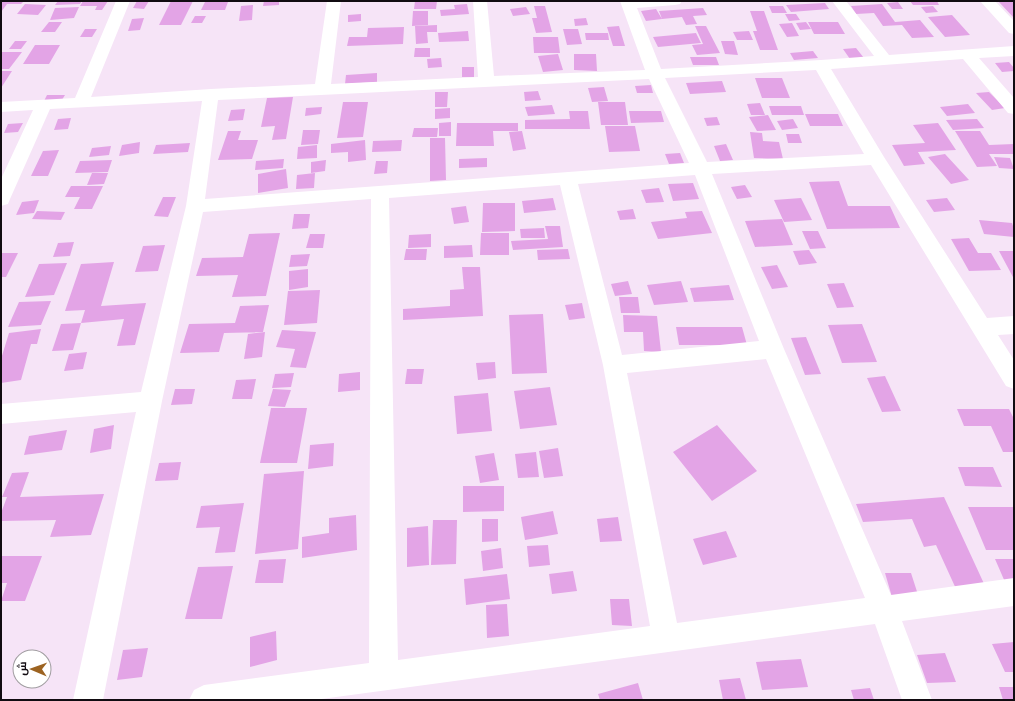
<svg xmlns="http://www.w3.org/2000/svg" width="1015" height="701" font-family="'Work Sans',Cairo,sans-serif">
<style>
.building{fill:#e3a4e6}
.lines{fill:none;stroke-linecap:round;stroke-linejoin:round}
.street{fill:#fff;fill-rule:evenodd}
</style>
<rect width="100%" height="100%" fill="#f6e4f7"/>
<!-- building -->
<path class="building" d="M1 1H24L21 4H7L1 12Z
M58 1H82L80 4 55 5Z
M83 1H108L102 10H95L97 6H80Z
M137 1H149L144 9 133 8Z
M171 1H193L181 25H159Z
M264 1H279V5L263 6Z
M415 1H437L436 9H414Z
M910 1H937L939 5H913Z
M998 1H1011L1014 3V18Z
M205 2H228L225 10H201Z
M898 2 903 9H892L887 3Z
M825 3 829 9 791 12 786 5Z
M25 4 46 5 38 15 17 14Z
M467 4 469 14 441 16 440 10 455 9 454 5Z
M882 4 895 22 920 20 934 37 912 38 902 25 883 26 874 13 856 14 851 6Z
M253 5 252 20 239 21 241 6Z
M534 6H545L552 32 536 33 532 18H537Z
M769 6H783L787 13H772Z
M933 6 938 12 926 13 921 7Z
M79 7 74 18 50 20 55 8Z
M526 7 530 14 513 16 510 9Z
M703 8 707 15 693 16 697 24 686 25 682 17 662 19 659 11Z
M656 9 662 19 646 21 641 11Z
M413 11H428V25L412 26Z
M750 11H764L778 50H760L753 31H757Z
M361 14V21L348 22V15Z
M785 14H796L800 20 789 21Z
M952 15 970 35 945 37 928 17Z
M195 16H206L202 23H191Z
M144 18 140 30 128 31 132 19Z
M586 18 588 25 575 26 574 19Z
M49 22H62L55 32H41Z
M806 22 811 29 800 30 796 23Z
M808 22H838L845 34H814Z
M792 23 799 36 787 37 779 24Z
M437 25V32H427L428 43 416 44 415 26Z
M619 26 625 46H613L607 27Z
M695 26H706L720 53 697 55 692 45 703 44Z
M404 27 403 44 347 46 349 37H367L368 28Z
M85 29H97L92 37H80Z
M563 29H578L582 44 567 45Z
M468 31 469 41 439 42 438 33Z
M749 31 753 40H737L733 32Z
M585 33H608L609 40H586Z
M696 33 701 43 658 47 653 37Z
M533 37H558L560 53H534Z
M15 41H27L21 49H9Z
M721 41H734L738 55 725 54Z
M35 45H60L49 64H23Z
M415 48H430V57H414Z
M856 48 864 58 850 59 843 49Z
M813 51 818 58 794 60 790 53Z
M1 52H22L9 69H1Z
M558 54 563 70 543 72 538 56Z
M574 54H596L597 71 574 70Z
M690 57H716L719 65H693Z
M441 58 442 67 428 68 427 59Z
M1009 62 1014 68V71L1002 72 995 63Z
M462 67H474V77H462Z
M1 71H12L1 88Z
M377 73V82L345 84 346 75Z
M755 78H782L790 98H762Z
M722 81 726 92 690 94 686 83Z
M651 85 653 93H637L635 86Z
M604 87 608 101 592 102 588 88Z
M538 91 541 100 525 101 524 92Z
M435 92H448L447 107H435Z
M989 92 1005 108 992 110 976 93Z
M47 95H65L60 103H43Z
M293 97 286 139 272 140 275 126 261 127 267 98Z
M343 102H368L363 137 337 138Z
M598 102H625L628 125H601Z
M760 103 765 115H751L747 104Z
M968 104 975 113 947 116 940 107Z
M552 105 555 114 528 116 525 107Z
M769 106H801L804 115H772Z
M322 107 321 114 305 116 306 108Z
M450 108V118L435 119V109Z
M245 109 243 120 228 121 231 110Z
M569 111H588L590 129H525V120L570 119Z
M629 111H661L664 122 631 123Z
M805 114H838L843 126H810Z
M768 115 776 130 757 131 749 117Z
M717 117 720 125 707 126 704 118Z
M71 118 68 129 54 130 58 119Z
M793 119 798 128 782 130 777 121Z
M977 119 984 128 953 130 946 120Z
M451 122V136H439V123Z
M23 123 18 132 4 133 8 124Z
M457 123H518V131H493L494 146H456Z
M938 123 956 150 918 152 925 164 904 166 892 145 925 143 913 125Z
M605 126H635L640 151 609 152Z
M414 128H438L437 137H412Z
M303 130H320L318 144 301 145Z
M228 131H241L238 140H258L252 159 218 160Z
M522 131 526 149 513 151 509 132Z
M955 131H980L989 145 1014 144V154H989L997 166 977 167Z
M750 132 762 133 763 141 779 142 783 159 754 158Z
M786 134H799L802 143H788Z
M430 138H445L446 180 430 181Z
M365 140 366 160 348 162V152L331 153V144Z
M402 140 401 151 372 152 373 141Z
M140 142 139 153 119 156 122 145Z
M190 143 188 152 153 154 156 145Z
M726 144 733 160 720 161 714 146Z
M317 145V158L297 159 298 147Z
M111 146 109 155 89 157 92 148Z
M59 150 48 176H31L43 151Z
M680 153 684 163 669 164 665 154Z
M945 154 969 180 951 184 928 157Z
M994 157 1010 158 1014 169 999 168Z
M487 158V167L459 168V159Z
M284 159 283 168 255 170 256 161Z
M112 160 108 172 75 173 80 161Z
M326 160 325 171 311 173V162Z
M376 161H388L387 173 374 174Z
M286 169 288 188 258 193V174Z
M92 173H108L104 184 87 185Z
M315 173 314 188 296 189 297 175Z
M839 181 848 206H890L900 228 827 229 809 182Z
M693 183 699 199 673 201 668 184Z
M745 185 752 197 737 199 731 187Z
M71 186H103L92 209H74L80 197H65Z
M659 188 664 202 646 203 641 190Z
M163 197H176L168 217 154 216Z
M553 198 556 210 524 213 522 201Z
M801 198 812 220 784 222 774 200Z
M947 198 955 210 934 212 926 200Z
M39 200 34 213 16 215 22 202Z
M483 203H515V231L482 232Z
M466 206 469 222 454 224 451 208Z
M633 209 636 219 620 220 617 211Z
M37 211 65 212 61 220 32 219Z
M702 211 712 233 658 239 651 222 687 218 685 212Z
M294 214H310L308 228 292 229Z
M782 219 793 245 755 247 745 221Z
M979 220 1012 223 1014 229V237L984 234Z
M545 226H560L563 247 513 250 511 241 548 239Z
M544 228 545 238H521L520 229Z
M802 231H818L826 248 810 249Z
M280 233 266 296 232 297 238 275 196 276 202 258 243 257 249 234Z
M481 233H509V255H480Z
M310 234H325L323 248H306Z
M431 234V247L408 248 409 235Z
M969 238 978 253H991L1001 270 969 271 951 239Z
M74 242 70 256 53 257 58 243Z
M165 245 158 271 135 272 143 246Z
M472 245 473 257 444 258V246Z
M406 249H427L426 260H404Z
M568 249 570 259 538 260 537 250Z
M809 250 817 263 799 265 793 251Z
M999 251H1014V279Z
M2 253H18L6 277H1Z
M310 254 307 266 289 267 291 255Z
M114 262 101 306 146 303 135 345 117 346 124 319 81 323 85 310 65 311 81 264Z
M67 263 54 295 25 297 39 264Z
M777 265 788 287 772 289 761 267Z
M462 267H480L483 316 403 320V309L450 306V290L464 289Z
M308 269V287L289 290V271Z
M628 281 632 294 615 296 611 284Z
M681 281 688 302 654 305 647 285Z
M844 283 854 307 837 308 827 284Z
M729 285 734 300 694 302 690 288Z
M320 290 317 323 284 325 288 291Z
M619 297H638L640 313H621Z
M51 301 41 325 8 327 19 302Z
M582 303 585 318 569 320 565 305Z
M269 305 263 332 224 333 219 352 180 353 189 324 235 323 240 306Z
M543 314 547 373 512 374 509 315Z
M623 315 657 316 661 352 644 351 643 332H624Z
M81 323 73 350 52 351 61 324Z
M862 324 877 362 842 363 828 325Z
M676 327H742L747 345H679Z
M41 329 37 344H31L21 380 1 383V359L9 333Z
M282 330 316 332 306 368 290 367 295 349 276 347Z
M265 332 262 357 244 359 248 334Z
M806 337 821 374 805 375 791 338Z
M87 352 83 369 64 371 69 354Z
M495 362 496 378 478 380 476 363Z
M407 369H424L422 384H405Z
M360 372V390L338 392 339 374Z
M294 373 291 387 272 388 275 374Z
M885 376 901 411 882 412 867 378Z
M256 379 252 399H232L236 380Z
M550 387 557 425 520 429 514 391Z
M175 389H195L192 404 171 405Z
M273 389 291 390 285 407 268 406Z
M488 393 492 431 457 434 454 396Z
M271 408H307L297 463H260Z
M957 409H1009L1014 419V452H1003L991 426H964Z
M114 425 111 449 90 453 94 429Z
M717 425 757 471 712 501 673 452Z
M67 430 62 450 24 455 29 436Z
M334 443 333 466 308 469 310 445Z
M558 448 563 476 544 478 539 451Z
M536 452 539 477 518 478 515 454Z
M494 453 499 480 480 483 475 456Z
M181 462 178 480 155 481 159 463Z
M958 467H993L1002 487 965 486Z
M304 471 298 549 255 554 264 474Z
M29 472 20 497 104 494 91 535 50 537 56 520 1 521V513L7 497H2L12 473Z
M463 486H504V511L463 512Z
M944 497 986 588 957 591 936 545 924 547 912 519 863 522 856 504Z
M244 503 235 552 215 553 220 527 196 528 201 506Z
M968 507H1013L1014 550H986Z
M553 511 558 534 525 540 521 517Z
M356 515 357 550 302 558V537L329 533V518Z
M618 517 622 541 600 542 597 519Z
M482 519H498V541L482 542Z
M433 520H457L456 564 431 565Z
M428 526 429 565 407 567V528Z
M726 531 737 557 703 565 693 539Z
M548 545 550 565 529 567 527 546Z
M501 548 503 568 483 571 481 551Z
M1 556H42L25 601H1L7 583H1Z
M286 559 283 583H255L259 560Z
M995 559H1014V582H1005Z
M233 566 222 619H185L198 567Z
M573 571 577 591 552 594 549 574Z
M885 573H911L921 604H894Z
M507 574 510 599 466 605 464 579Z
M610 599H629L632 626 612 625Z
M507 604 509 636 487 638 486 605Z
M276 631 277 660 250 667V637Z
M1014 642V672H1005L992 644Z
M148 648 142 677 117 680 123 650Z
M945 653 956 682 927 683 917 655Z
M801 659 808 687 762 690 756 662Z
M740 678 746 700H723L719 680Z
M638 683 643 700H600L598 694Z
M999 687H1014V700H1003Z
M870 688 874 700H854L851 690Z"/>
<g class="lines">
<!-- street -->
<path class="street" d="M116 1H130L91 97 211 89 315 84 327 1H341L331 84 478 77 473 1H487L494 76 645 70 620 1H682L680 4 675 5 637 8 661 69 821 60 874 56 832 1H846L889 55 1014 46V56L979 58 1014 98V114L1008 113 963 59 831 69 884 157 987 318 1014 316V334L998 335 1014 360V389L1006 386 871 165 712 174 784 349 891 595 1014 578V606L902 621 932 700H902L875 624 314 700H189L194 690 204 685 369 663 371 199 203 212 162 401 103 700H73L136 412 1 424V404L141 392 186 206 202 101 50 109 10 199 8 204 1 206V179L33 110 1 112V102L75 98ZM816 70 864 154 707 162 665 78ZM649 79 689 163 205 199 218 100ZM695 175 759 341 622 355 578 184ZM560 185 603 365 650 626 398 660 389 198ZM766 359 865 598 677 623 627 373Z
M980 1H995L1014 21V34L1009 33Z"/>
</g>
<!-- border -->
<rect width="1015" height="701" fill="none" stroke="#110b11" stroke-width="4"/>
<!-- north arrow -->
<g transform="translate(32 669) rotate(272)"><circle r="19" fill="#ffffff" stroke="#a09da0"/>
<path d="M0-3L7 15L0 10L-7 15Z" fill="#9c6321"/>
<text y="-6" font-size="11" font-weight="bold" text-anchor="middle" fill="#110b11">ش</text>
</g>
</svg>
